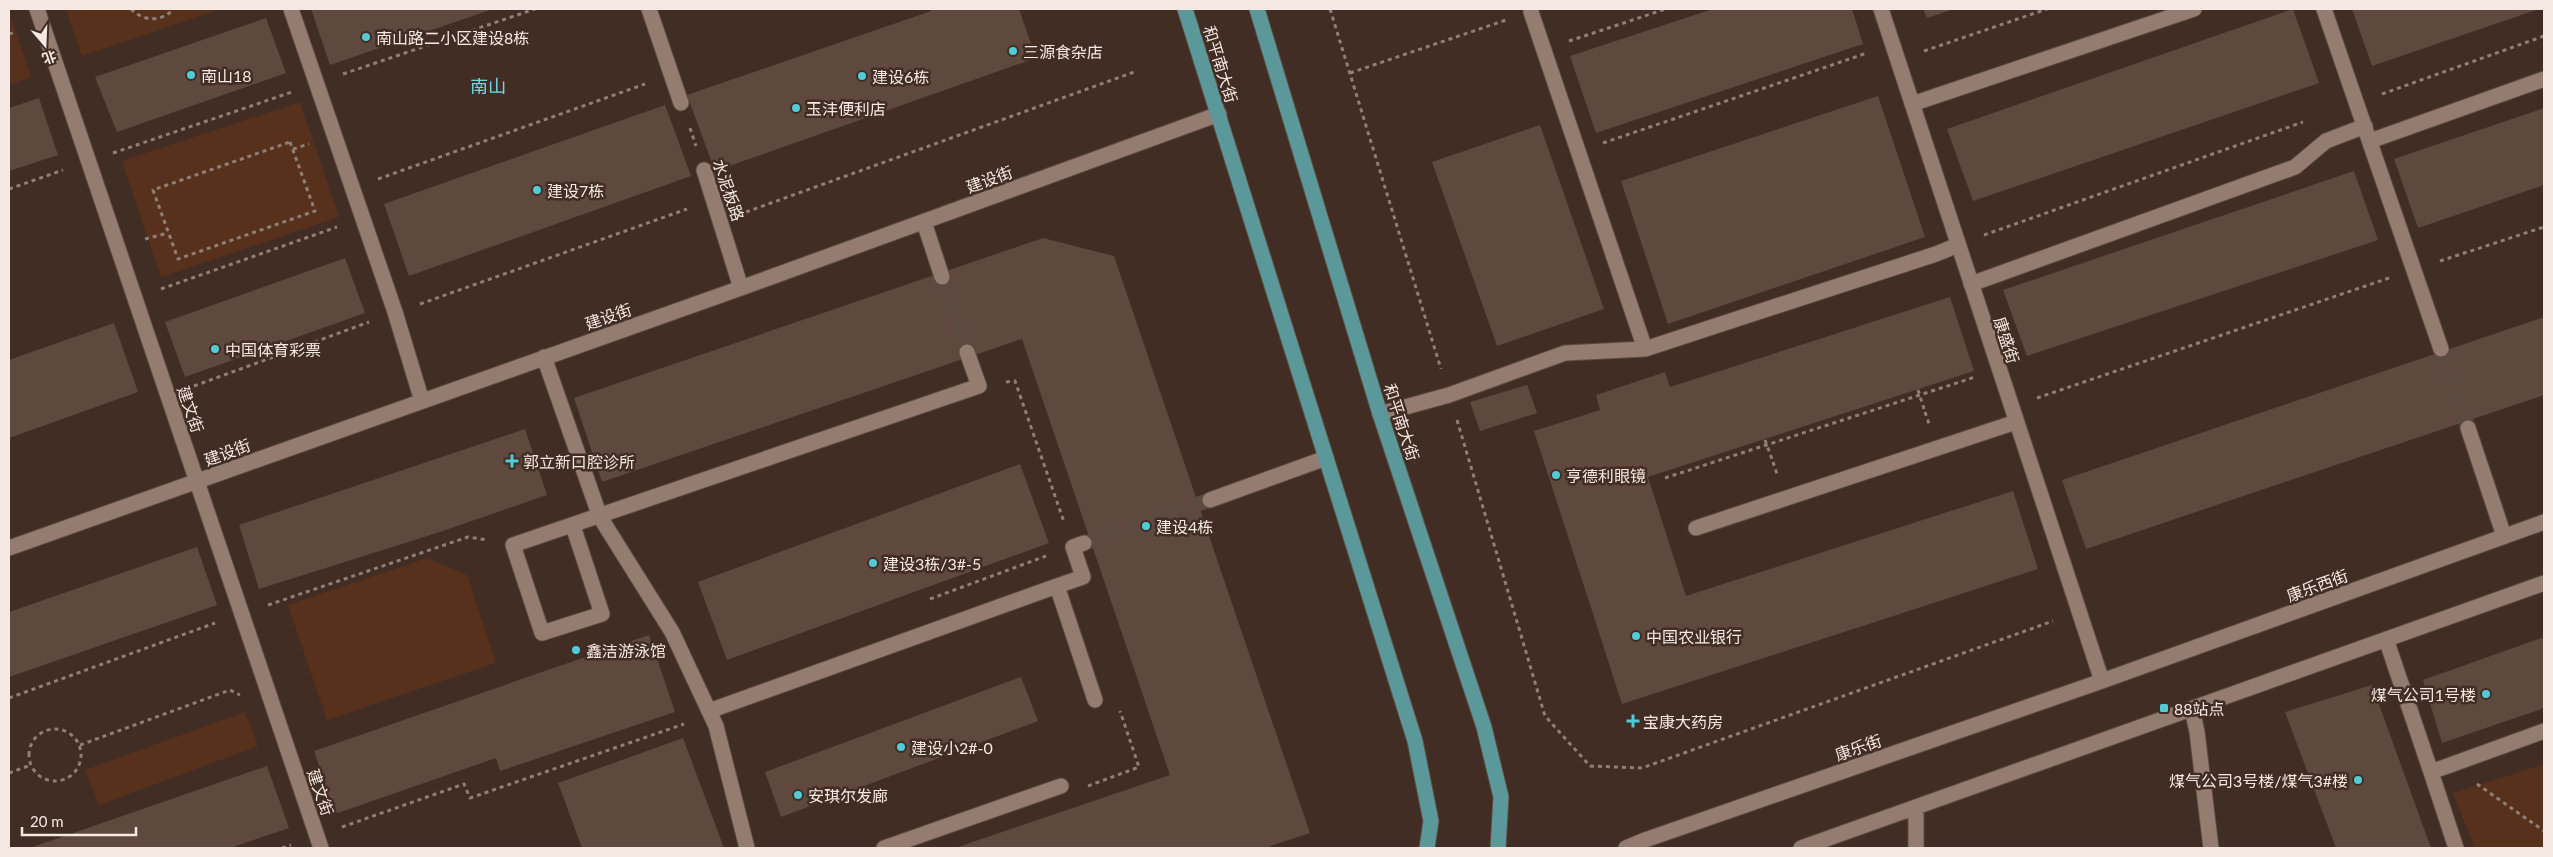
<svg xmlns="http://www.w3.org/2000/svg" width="2553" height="857" font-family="Lato,'Noto Sans SC',sans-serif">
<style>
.green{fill:#58311d}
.building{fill:#5f493f}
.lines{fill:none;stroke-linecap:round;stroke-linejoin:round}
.minor-tunnel{stroke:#5c4940;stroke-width:15;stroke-dasharray:15 8;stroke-linecap:butt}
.minor-casing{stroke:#5d4c44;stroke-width:17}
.major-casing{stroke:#5d4c44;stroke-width:17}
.path{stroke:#907f76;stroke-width:3;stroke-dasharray:4 4;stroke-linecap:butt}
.minor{stroke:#947c71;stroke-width:15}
.major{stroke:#5a989a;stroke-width:15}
.path-bridge{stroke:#907f76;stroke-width:3;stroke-dasharray:4 4;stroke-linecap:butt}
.poi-dot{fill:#52cbd9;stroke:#412d23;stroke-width:2}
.labels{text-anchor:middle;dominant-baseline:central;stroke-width:5;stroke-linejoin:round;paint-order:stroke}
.poi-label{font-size:16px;fill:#f6e9e3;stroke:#412d23;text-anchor:start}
.street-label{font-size:16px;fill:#f6e9e3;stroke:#412d23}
.neighbourhood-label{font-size:18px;fill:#6ed9e5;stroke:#412d23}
</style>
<rect width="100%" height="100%" fill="#412d23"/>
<!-- green -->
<path class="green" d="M66 9H220L82 56Z
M9 12 31 77 9 85Z
M300 102 339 217 161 277 122 161Z
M427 558 467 575 496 663 327 720 288 605Z
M245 712 258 746 99 805 85 770Z
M2544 764V848H2475L2453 793Z"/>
<!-- building -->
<path class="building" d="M311 9H493L330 65Z
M930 9H1019L1036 58 715 171 687 95 931 11Z
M1713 9H1852L1863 44 1596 133 1570 56Z
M1923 9H1954L1927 18Z
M2293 9 2319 83 1973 201 1947 129Z
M2352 9H2539L2372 66Z
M266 18 286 73 117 132 95 77Z
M1878 96 1925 237 1668 324 1621 181Z
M39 98 58 155 9 171V108Z
M665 105 691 176 409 276 384 204Z
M2544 108V185L2418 228 2394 159Z
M1540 125 1604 309 1497 346 1432 162Z
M2354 171 2378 240 2027 356 2003 290Z
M1043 238 1114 256 1310 833 1265 848H955L1170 775 1022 339 602 482 574 398Z
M345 258 365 313 185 377 165 322Z
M1950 297 1974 371 1648 477 1686 596 2013 491 2038 569 1622 704 1534 431 1600 410 1596 395 1665 372 1670 387Z
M2544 317V395L2086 549 2062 480Z
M114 323 138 392 9 438V360Z
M1527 385 1537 413 1480 431 1470 402Z
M525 429 547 495 440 532 259 589 239 525Z
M1020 464 1049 543 727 660 698 582Z
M197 547 217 605 9 677V612Z
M649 635 675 712 500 771 496 758 335 814 314 751Z
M2544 637V708L2442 743 2423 680Z
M1021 677 1038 721 781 817 765 772Z
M2372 685 2431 848H2336L2285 712Z
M683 738 724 848H582L558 783Z
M267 766 289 828 230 848H30Z"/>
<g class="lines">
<!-- minor-tunnel -->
<path class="minor-tunnel" d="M942 277 967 352
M2441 349 2468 428
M1084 543 1210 500"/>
<!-- minor casing -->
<g class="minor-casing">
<path id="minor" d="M37 9 321 848
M291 9 395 312 422 401
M649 9 681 103
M1881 9 2102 681
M2324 9 2441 349
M1531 12 1645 349
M1912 104 2194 9
M2370 141 2544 79
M704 170 741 288
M924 222 942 277
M1971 284 2295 167 2326 141 2365 126
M544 357 600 517 672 632 716 726 747 848
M1380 414 1449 395 1565 353 1645 349 1936 254 1958 245
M2468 428 2504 536
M1210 500 1326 458
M573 526 602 614 542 633 513 545 979 386 967 352
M1696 528 2016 422
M9 548 741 288 1219 114
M1057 586 1083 577 1073 547 1084 543
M2386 639 2431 772
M2192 709 2197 732 2211 848
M709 711 1057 586 1095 700
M884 848 1061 786
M1626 848 1645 840 2102 681 2544 522
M1801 848 2544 583
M1916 848V808
M2456 848 2431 772 2544 731"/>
</g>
<!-- major casing -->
<g class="major-casing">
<path id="major" d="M1185 9 1415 741 1431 821 1427 848
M1257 9 1380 414 1484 727 1501 797 1498 848"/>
</g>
<!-- path -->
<path class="path" d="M131 9C144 22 161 22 174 9
M1330 9 1441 369
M9 34 16 32
M1569 41 1666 9
M1924 51 2047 9
M1350 73 1506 20
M343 74 535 9
M2382 94 2544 36
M690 128 696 146
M290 142 315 211 178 259 153 190Z
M1603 143 1867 53
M293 149 309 144
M113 153 292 92
M378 179 645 84
M9 189 63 170
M746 212 1137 71
M1984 235 2303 122
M145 239 168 233
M2440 261 2544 227
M161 289 337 227
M420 304 687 209
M1006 382 1015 381 1064 522
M194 386 369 322
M2037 398 2389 278
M1925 412 1929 424
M1457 420 1545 716 1590 766 1642 768 2053 621
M1773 462 1777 474
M1665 478 1975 377
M930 599 1046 556
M268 605 468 537 488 540
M9 698 215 623
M29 755a26 26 0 1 1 52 0a26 26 0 1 1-52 0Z
M80 745 230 690 240 695
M9 773 31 765
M2477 784 2544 831
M1088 786 1139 767 1120 711
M342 827 464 784 470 798 684 724
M282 848 291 845"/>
<!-- minor -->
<use href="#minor" class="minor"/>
<!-- major -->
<use href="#major" class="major"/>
<!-- path-bridge -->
<path class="path-bridge" d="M1918 390 1925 412
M1765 440 1773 462"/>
</g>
<!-- markers -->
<g class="poi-dot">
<circle cx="366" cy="37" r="5"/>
<circle cx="1013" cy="51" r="5"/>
<circle cx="191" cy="75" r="5"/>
<circle cx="862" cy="76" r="5"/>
<circle cx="796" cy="108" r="5"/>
<circle cx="537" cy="190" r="5"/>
<circle cx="215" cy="349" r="5"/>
<path d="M509.5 453.5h5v5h5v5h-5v5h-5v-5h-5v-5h5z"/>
<circle cx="1556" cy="475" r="5"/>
<circle cx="1146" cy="526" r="5"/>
<circle cx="873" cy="563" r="5"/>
<circle cx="1636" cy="636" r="5"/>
<circle cx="576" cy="650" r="5"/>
<circle cx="2486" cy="694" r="5"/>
<rect x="2159" y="703" width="10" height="10" rx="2.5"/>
<path d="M1630.5 713.5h5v5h5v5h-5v5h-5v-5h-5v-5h5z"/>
<circle cx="901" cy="747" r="5"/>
<circle cx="2358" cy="780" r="5"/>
<circle cx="798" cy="795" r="5"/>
</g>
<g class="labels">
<!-- poi labels -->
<g class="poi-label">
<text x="376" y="37">南山路二小区建设8栋</text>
<text x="1023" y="51">三源食杂店</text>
<text x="201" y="75">南山18</text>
<text x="872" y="76">建设6栋</text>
<text x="806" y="108">玉沣便利店</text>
<text x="547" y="190">建设7栋</text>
<text x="225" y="349">中国体育彩票</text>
<text x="523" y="461">郭立新口腔诊所</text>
<text x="1566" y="475">亨德利眼镜</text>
<text x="1156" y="526">建设4栋</text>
<text x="883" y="563">建设3栋/3#-5</text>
<text x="1646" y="636">中国农业银行</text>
<text x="586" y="650">鑫洁游泳馆</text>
<text x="2476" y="694" text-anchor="end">煤气公司1号楼</text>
<text x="2174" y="708">88站点</text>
<text x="1643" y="721">宝康大药房</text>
<text x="911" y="747">建设小2#-0</text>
<text x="2348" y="780" text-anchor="end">煤气公司3号楼/煤气3#楼</text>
<text x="808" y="795">安琪尔发廊</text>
</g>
<!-- street labels -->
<g class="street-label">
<text transform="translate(1221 64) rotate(73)">和平南大街</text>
<text transform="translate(989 179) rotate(-20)">建设街</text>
<text transform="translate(729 190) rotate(71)">水泥板路</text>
<text transform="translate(608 316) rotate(-19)">建设街</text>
<text transform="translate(2007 340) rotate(72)">康盛街</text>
<text transform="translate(191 409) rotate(71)">建文街</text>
<text transform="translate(1402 422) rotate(72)">和平南大街</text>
<text transform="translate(227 452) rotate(-20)">建设街</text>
<text transform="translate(2317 585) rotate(-20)">康乐西街</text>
<text transform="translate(1858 747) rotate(-19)">康乐街</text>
<text transform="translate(321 792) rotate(71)">建文街</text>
</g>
<!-- neighbourhood labels -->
<g class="neighbourhood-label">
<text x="488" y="86">南山</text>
</g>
</g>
<!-- border -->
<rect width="2553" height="857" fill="none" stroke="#f6e9e3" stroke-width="20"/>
<!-- north arrow -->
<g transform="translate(45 45) rotate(161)" stroke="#412d23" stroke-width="4" paint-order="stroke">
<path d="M0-4L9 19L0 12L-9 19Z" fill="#f6e9e3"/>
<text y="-8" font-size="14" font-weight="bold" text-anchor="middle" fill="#f6e9e3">北</text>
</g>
<!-- scale -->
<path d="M22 827v8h114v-8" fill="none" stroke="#f6e9e3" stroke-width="2.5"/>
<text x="30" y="827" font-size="15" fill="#f6e9e3" stroke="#412d23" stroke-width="4" paint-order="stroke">20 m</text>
</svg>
